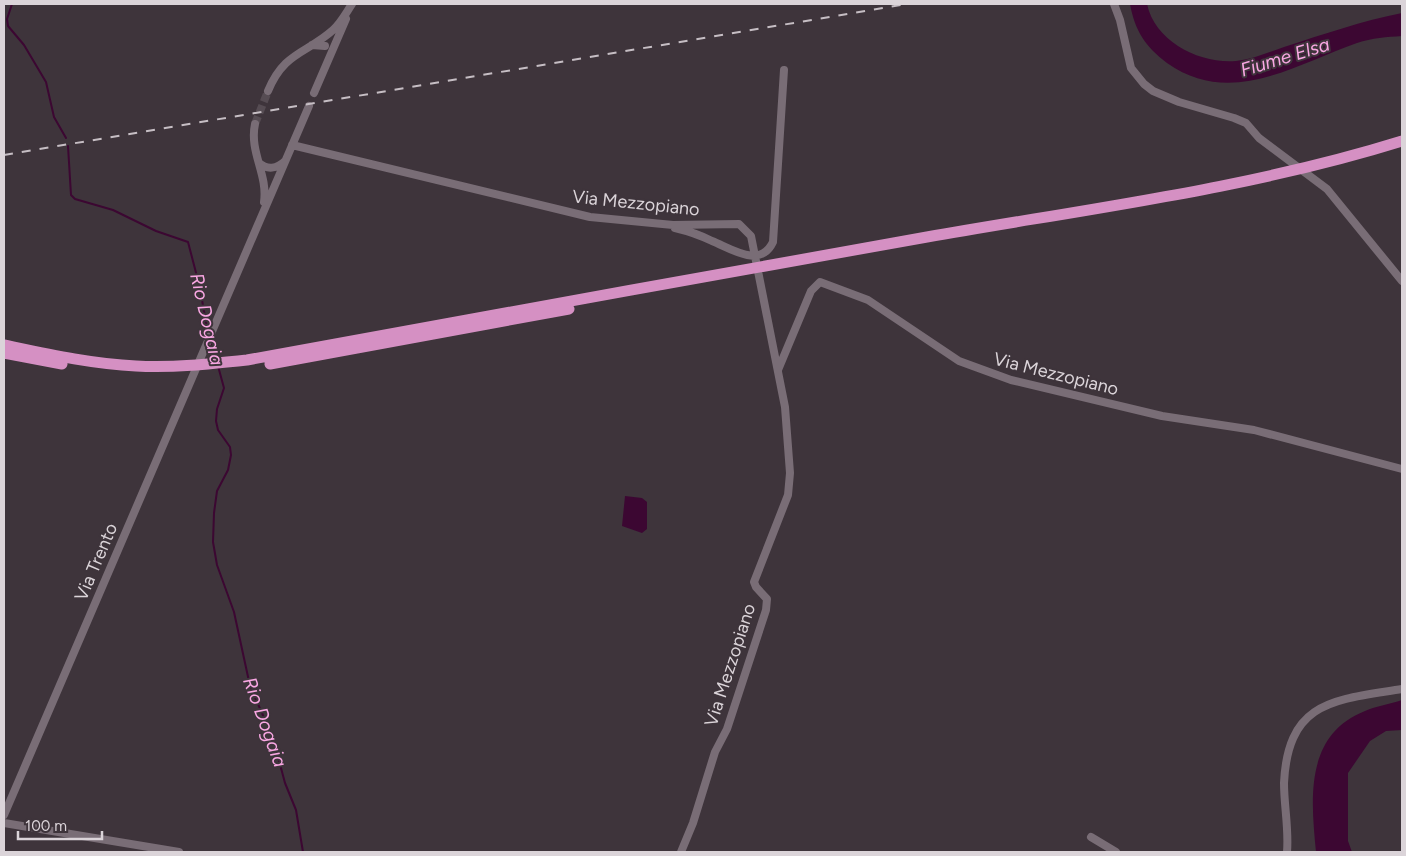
<svg xmlns="http://www.w3.org/2000/svg" width="1406" height="856" font-family="Figtree,sans-serif">
<style>
.water{fill:#3c0732}
.lines{fill:none;stroke-linecap:round;stroke-linejoin:round}
.stream{stroke:#3c0732;stroke-width:2}
.minor-tunnel{stroke:#564c53;stroke-width:8;stroke-dasharray:8 4;stroke-linecap:butt}
.minor{stroke:#796d76;stroke-width:8}
.highway{stroke:#d590c3;stroke-width:11}
.rail{stroke:#c6bec4;stroke-width:2;stroke-dasharray:9 9;stroke-linecap:butt}
.labels{text-anchor:middle;dominant-baseline:central;stroke-width:4;stroke-linejoin:round;paint-order:stroke}
.street-label{font-size:18px;fill:#dbd4d9;stroke:#3e343b}
.water-label{font-size:19px;font-style:italic;fill:#f9a7e3;stroke:#3e343b}
</style>
<rect width="100%" height="100%" fill="#3e343b"/>
<!-- water -->
<path class="water" d="M1130 4H1147C1155 42 1200 64 1236 61 1253 59 1269 52 1284 47 1324 34 1362 21 1402 13V36C1387 37 1372 38 1357 43 1294 65 1231 108 1167 63 1145 46 1135 31 1130 4Z
M625 496 642 498 647 502V529L642 533 622 526Z
M1402 700V730L1386 731 1370 741 1348 773V841L1352 852H1316C1311 800 1304 735 1365 711 1376 706 1390 704 1402 700Z"/>
<g class="lines">
<!-- stream -->
<path class="stream" d="M12 4 7 19 8 26 24 45 46 82 54 117 66 138
M68 146 71 195 75 199 113 210 156 231 188 242 200 288 208 335
M210 342 215 359
M218 366 224 388 217 409 216 421 218 430 230 447 231 455 228 470 217 491 214 513 213 542 217 565 234 612 250 686 273 738 285 783 296 810 303 852"/>
<!-- minor-tunnel -->
<path class="minor-tunnel" d="M255 124 268 91"/>
<!-- minor -->
<path class="minor" d="M1114 4 1120 20 1131 68 1144 84 1153 91 1179 102 1234 118 1246 123 1259 138 1327 189 1402 281
M312 45 325 46
M268 91C284 52 306 54 333 30 341 23 346 13 352 4
M314 93 346 19
M255 124C249 152 268 174 264 202
M292 145 590 217 673 225 739 224 751 236 785 407 790 473 788 495 754 582 756 587 767 599 766 610 727 729 715 752 693 823 681 852
M259 163C267 170 277 169 285 161
M675 228C688 231 700 235 712 241 732 249 760 269 773 242L784 70
M778 370 811 291 820 282 868 300 959 361 1011 380 1162 416 1254 430 1402 469
M4 815 309 106
M4 823 179 852
M1091 837 1116 852
M1287 852C1289 829 1284 806 1284 783 1288 700 1335 700 1402 689"/>
<!-- highway -->
<path class="highway" d="M4 345C47 354 92 364 136 366 173 368 210 364 247 360 474 319 700 277 927 237 1086 209 1248 189 1402 141
M4 353 62 364
M270 364 569 309"/>
<!-- rail -->
<path class="rail" d="M4 155 907 4"/>
</g>
<g class="labels">
<!-- street labels -->
<g class="street-label">
<text transform="translate(636 203) rotate(6)">Via Mezzopiano</text>
<text transform="translate(1056 374) rotate(14)">Via Mezzopiano</text>
<text transform="translate(96 562) rotate(-67)">Via Trento</text>
<text transform="translate(730 665) rotate(-72)">Via Mezzopiano</text>
</g>
<!-- water labels -->
<g class="water-label">
<text transform="translate(1285 57) rotate(-17)">Fiume Elsa</text>
<text transform="translate(207 319) rotate(77)">Rio Dogaia</text>
<text transform="translate(265 722) rotate(70)">Rio Dogaia</text>
</g>
</g>
<!-- border -->
<rect width="1406" height="856" fill="none" stroke="#dbd4d9" stroke-width="10"/>
<!-- scale -->
<path d="M18 831v8h84v-8" fill="none" stroke="#dbd4d9" stroke-width="2.5"/>
<text x="25" y="831" font-size="15" fill="#dbd4d9" stroke="#3e343b" stroke-width="4" paint-order="stroke">100 m</text>
</svg>
